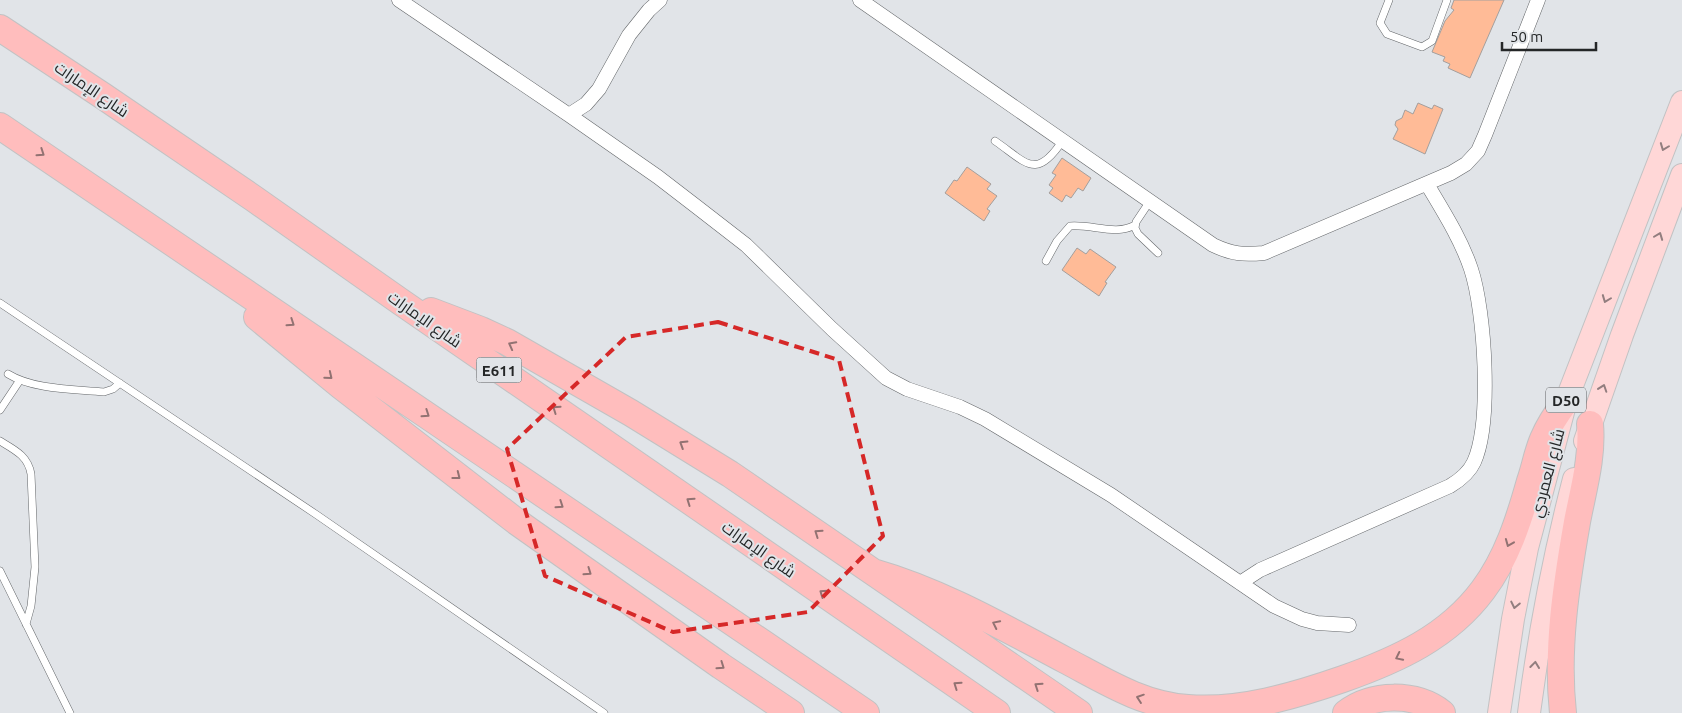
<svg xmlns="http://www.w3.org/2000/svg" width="1682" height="713" font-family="Ubuntu,Cairo,sans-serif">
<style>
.building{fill:#ffbb97;stroke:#a49f9d}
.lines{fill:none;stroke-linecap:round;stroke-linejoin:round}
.service-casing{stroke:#636669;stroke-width:8}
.minor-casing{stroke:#636669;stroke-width:15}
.primary-casing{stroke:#c2c2c3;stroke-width:24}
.motorway-casing{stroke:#c2c2c3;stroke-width:28}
.service{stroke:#fff;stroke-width:7}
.minor{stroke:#fff;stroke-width:14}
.primary{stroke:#ffd7d7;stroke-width:22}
.motorway{stroke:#ffbdbd;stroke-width:26}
.oneway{stroke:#927e7f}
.oneway2{stroke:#927272}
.marked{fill:none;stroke:#d62828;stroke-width:4;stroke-dasharray:10 6;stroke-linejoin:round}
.labels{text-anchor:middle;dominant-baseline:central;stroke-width:4;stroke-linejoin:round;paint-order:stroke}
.shield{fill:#e1e4e8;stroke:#5d5f61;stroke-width:1}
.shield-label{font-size:15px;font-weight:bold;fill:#242627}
.street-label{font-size:16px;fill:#242627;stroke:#e1e4e8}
</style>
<rect width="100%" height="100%" fill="#e1e4e8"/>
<!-- building -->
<path class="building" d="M1454 0H1504L1470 78 1448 68 1450 64 1443 61 1445 57 1432 52 1445 21 1454 10 1451 8Z
M1418 103 1432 109 1434 105 1443 109 1425 154 1393 139 1398 129 1395 125 1396 121 1402 118 1405 110 1413 114Z
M1062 158 1091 178 1083 191 1078 188 1071 198 1066 195 1062 202 1049 193 1053 188 1049 185 1056 175 1052 173Z
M967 167 991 184 987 189 997 196 987 209 990 211 984 221 945 193 954 180 957 181Z
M1077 248 1086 254 1090 249 1116 267 1105 282 1107 283 1099 296 1062 270Z"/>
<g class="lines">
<!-- service casing -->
<g class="service-casing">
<path id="service" d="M1389 0 1380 23 1387 34 1422 47 1432 41 1447 0
M995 141C1027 163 1036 181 1063 140
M1150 201 1136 222 1135 228 1138 234 1158 253
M1046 261 1057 241 1070 226C1092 224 1116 236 1135 225
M0 303 317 515 604 713
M8 374C34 390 75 389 104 392L113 389 120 383
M0 410 20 380
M0 441C15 450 28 456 31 474L35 567 31 606 26 624
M0 571 70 713"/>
</g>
<!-- minor casing -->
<g class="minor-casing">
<path id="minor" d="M399 0 569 115 658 177 697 207 746 245 832 329 886 378 907 389 960 407 985 419 1111 495 1274 606 1302 619 1317 623 1349 625
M860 0 1213 245C1232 254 1243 255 1264 253L1451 173 1466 164 1478 151 1485 135 1538 0
M569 115 586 104 599 89 629 35 649 10 660 0
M1240 583 1260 570 1450 486C1460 480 1469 473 1474 462 1492 422 1485 311 1471 269 1461 239 1443 211 1427 184"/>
</g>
<!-- primary casing -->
<g class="primary-casing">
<path id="primary" d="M1585 441 1622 335 1682 175
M1499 713 1513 619 1527 548 1566 401 1682 102
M1529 713C1539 634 1554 556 1574 479"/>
</g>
<!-- motorway casing -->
<g class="motorway-casing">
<path id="motorway" d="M0 28 103 96 253 198 401 302 997 713
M0 126 866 713
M431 311 481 330 507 342 631 413 730 474 1079 713
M257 317 341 386 517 522 721 666 791 713
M873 572C940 591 1003 627 1065 660 1105 681 1142 705 1188 708 1240 712 1294 696 1343 679 1397 660 1448 637 1483 590 1507 558 1519 520 1530 481 1535 467 1537 453 1543 439 1549 425 1557 413 1566 401
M1346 713C1372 693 1415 692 1442 713
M1563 713C1556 649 1566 585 1577 522 1583 490 1593 457 1590 424"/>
</g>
<!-- service -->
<use href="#service" class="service"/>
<!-- minor -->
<use href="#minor" class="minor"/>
<!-- primary -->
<use href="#primary" class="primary"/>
<!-- motorway -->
<use href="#motorway" class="motorway"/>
</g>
<!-- one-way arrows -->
<defs><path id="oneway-chevron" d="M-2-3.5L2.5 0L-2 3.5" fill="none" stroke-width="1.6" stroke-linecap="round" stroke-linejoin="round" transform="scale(1.25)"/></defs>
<g class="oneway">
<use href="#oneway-chevron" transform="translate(1664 147) rotate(111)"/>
<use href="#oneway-chevron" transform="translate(1659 236) rotate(-69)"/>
<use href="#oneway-chevron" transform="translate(1606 299) rotate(111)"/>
<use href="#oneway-chevron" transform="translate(1603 388) rotate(-71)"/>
<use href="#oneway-chevron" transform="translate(1515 605) rotate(102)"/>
<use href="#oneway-chevron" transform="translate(1535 665) rotate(-83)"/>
</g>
<g class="oneway2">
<use href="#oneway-chevron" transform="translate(41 153) rotate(34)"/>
<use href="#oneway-chevron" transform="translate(291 323) rotate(34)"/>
<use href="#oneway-chevron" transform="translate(512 345) rotate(-152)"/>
<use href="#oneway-chevron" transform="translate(329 376) rotate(39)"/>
<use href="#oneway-chevron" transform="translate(556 409) rotate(-145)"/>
<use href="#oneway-chevron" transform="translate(426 414) rotate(34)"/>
<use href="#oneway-chevron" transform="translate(683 444) rotate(-148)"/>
<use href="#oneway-chevron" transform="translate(457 476) rotate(38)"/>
<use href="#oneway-chevron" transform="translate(690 501) rotate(-145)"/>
<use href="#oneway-chevron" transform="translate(560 505) rotate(34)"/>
<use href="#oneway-chevron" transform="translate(818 533) rotate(-145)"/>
<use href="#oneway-chevron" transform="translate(1509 543) rotate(112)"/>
<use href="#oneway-chevron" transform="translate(588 572) rotate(35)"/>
<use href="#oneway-chevron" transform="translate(823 593) rotate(-145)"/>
<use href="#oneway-chevron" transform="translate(996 624) rotate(-154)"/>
<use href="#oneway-chevron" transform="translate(1399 657) rotate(154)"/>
<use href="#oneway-chevron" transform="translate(721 666) rotate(35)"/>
<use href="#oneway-chevron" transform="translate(957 685) rotate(-145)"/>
<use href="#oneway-chevron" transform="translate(1038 686) rotate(-146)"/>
<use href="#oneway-chevron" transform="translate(1140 698) rotate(-161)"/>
</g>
<!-- marked area -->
<path class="marked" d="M718 322 839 360 883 536 808 612 673 632 545 576 507 449 626 337Z"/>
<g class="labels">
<!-- shield labels -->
<g class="shield">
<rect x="476.5" y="357.5" width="45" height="25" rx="4"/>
<rect x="1546" y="387.5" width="40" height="25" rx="4"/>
</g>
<g class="shield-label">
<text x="499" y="370">E611</text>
<text x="1566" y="400">D50</text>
</g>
<!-- street labels -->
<g class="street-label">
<text transform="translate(92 89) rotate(34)">شارع الإمارات</text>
<text transform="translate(425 319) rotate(35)">شارع الإمارات</text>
<text transform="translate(1547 473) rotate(-75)">شارع العمردي</text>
<text transform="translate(759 549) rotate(35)">شارع الإمارات</text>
</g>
</g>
<!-- scale -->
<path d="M1502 42v8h94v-8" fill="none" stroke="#242627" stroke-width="2.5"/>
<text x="1510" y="42" font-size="15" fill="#242627" stroke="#e1e4e8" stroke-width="4" paint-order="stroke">50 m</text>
</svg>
